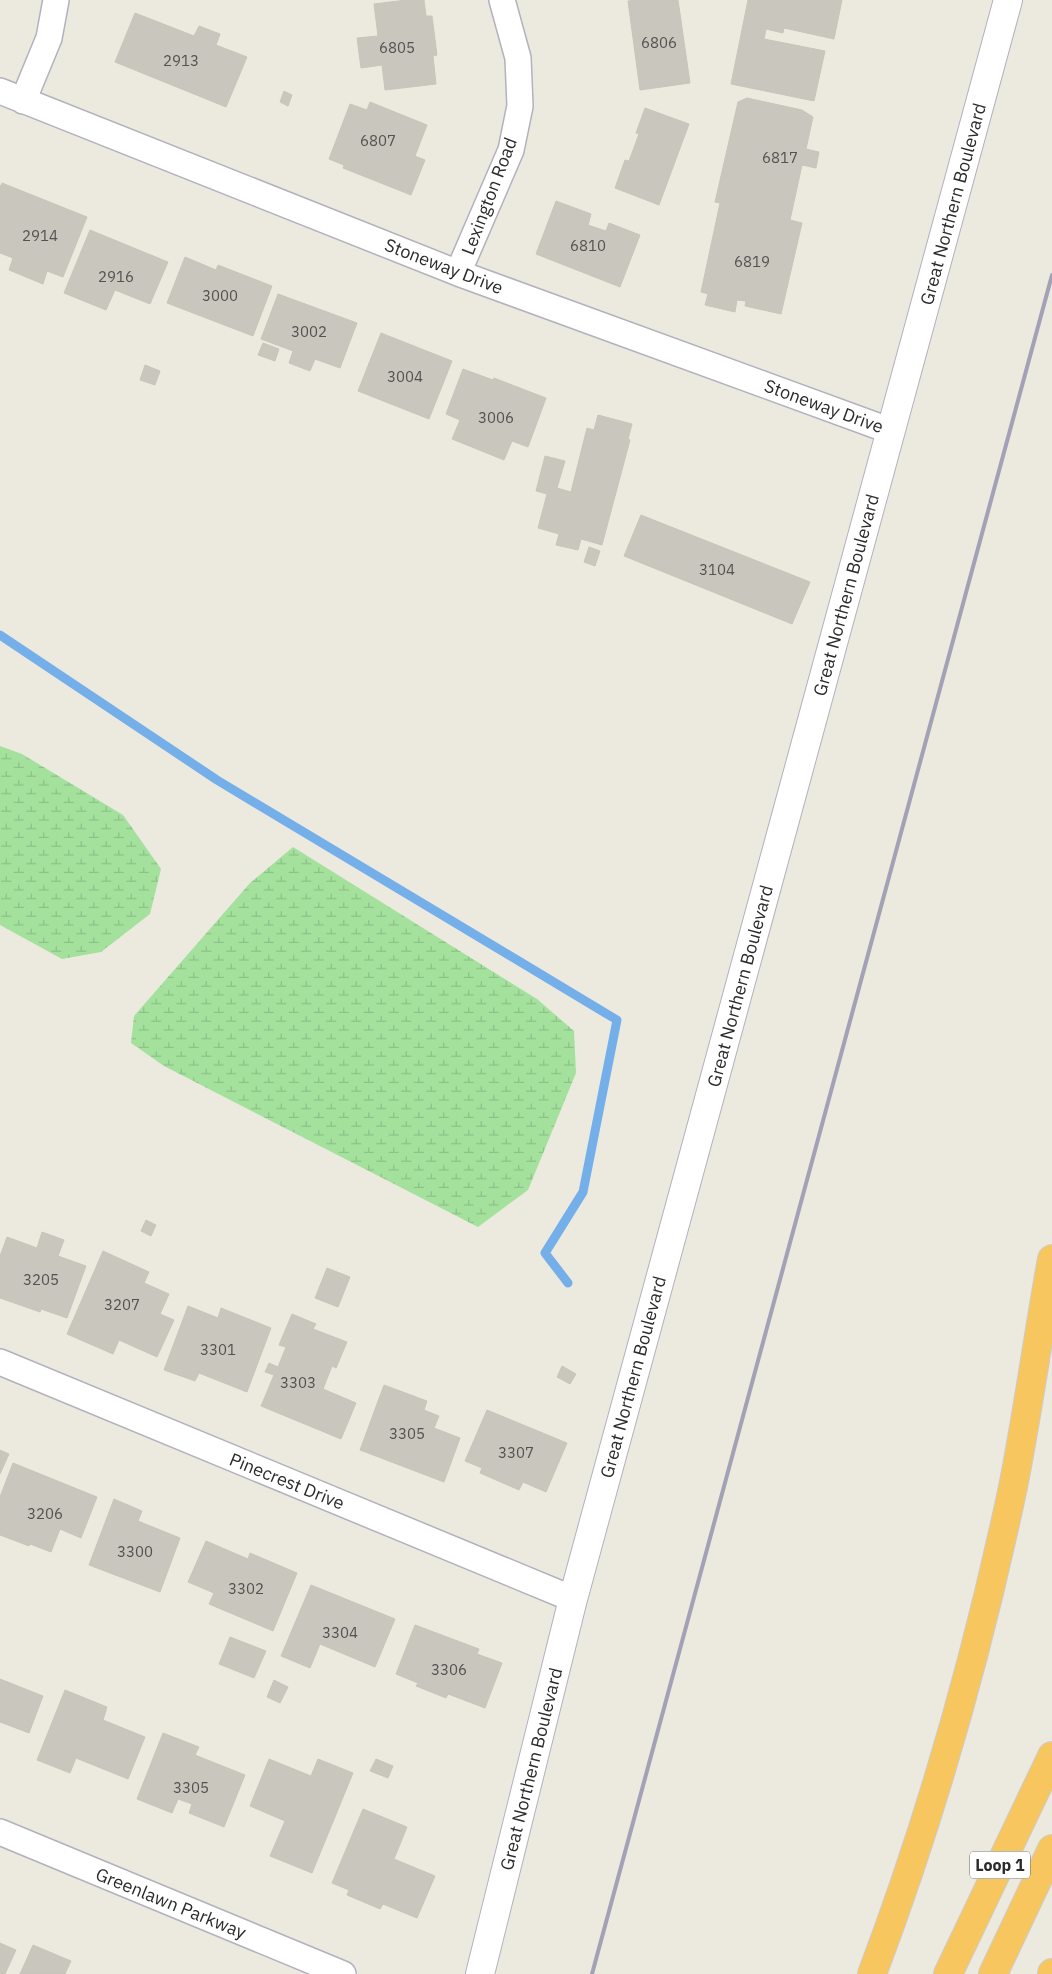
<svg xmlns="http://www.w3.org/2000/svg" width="1052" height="1974" font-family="'IBM Plex Sans',sans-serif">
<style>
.wetland{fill:url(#wetland-marsh)}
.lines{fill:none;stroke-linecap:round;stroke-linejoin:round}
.stream{stroke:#75afea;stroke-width:9}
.building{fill:#c8c6bd;stroke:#c8c6b8}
.street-casing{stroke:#b2b1be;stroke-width:28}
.secondary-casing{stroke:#b2b1be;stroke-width:30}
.highway-casing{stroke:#ccc;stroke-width:30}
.street{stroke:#fff;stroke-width:25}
.secondary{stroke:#fff;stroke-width:28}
.highway{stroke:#f8c65e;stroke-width:28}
.rail{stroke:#a3a1b5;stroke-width:4}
.labels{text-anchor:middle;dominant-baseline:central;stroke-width:4.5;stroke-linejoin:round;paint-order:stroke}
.number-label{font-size:15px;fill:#525250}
.shield{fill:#fff;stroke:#6b6b6b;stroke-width:1}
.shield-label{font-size:16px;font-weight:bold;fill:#2b2b2b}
.street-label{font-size:18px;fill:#2b2b2b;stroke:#fff}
</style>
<defs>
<pattern id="wetland-marsh" width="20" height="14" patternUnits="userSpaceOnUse" patternTransform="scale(1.25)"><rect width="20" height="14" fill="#a3e19d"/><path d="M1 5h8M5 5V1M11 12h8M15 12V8" fill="none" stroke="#8cc187"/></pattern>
</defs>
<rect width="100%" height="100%" fill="#eceade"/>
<!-- wetland -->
<path class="wetland" d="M0 746 22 754 123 815 161 869 150 914 101 952 62 959 0 925Z
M293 847 537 999 574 1031 576 1073 528 1190 478 1227 164 1066 131 1043 134 1016 250 883Z"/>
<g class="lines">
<!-- stream -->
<path class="stream" d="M0 635 217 780 617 1020 583 1192 545 1253 568 1283"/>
</g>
<!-- building -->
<path class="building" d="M406 0H424L426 16H432L437 55 433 56 436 84 385 90 382 65 361 68 357 38 378 36 374 4Z
M637 0H678L690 83 640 90 628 1Z
M748 0H842L834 39 784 28 783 33 766 29 764 39 825 51 814 101 731 84Z
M135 13 194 36 199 26 220 34 216 45 247 57 226 107 115 62Z
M284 91 292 95 288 106 280 102Z
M747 98 802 110 813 117 806 149 819 152 816 168 802 165 790 220 802 223 781 314 745 306 746 301 737 300 735 312 705 305 708 294 701 292 720 203 715 202 738 102Z
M370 102 427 125 415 156 425 160 411 195 343 168 344 165 329 159 350 104 367 110Z
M645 108 689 124 659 205 615 188 625 160 629 161 639 134 636 133Z
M2 183 87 217 63 277 47 271 43 284 9 270 13 258 0 253V187Z
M556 201 591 214 588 225 606 231 609 223 640 235 620 287 536 254Z
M90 230 168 262 150 304 115 290 106 310 64 293Z
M185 257 216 270 218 265 272 286 253 336 167 303Z
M278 294 357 323 340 368 315 359 310 371 289 363 293 351 261 339Z
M381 333 452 361 429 419 358 391Z
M263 343 279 349 275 361 258 355Z
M145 365 160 371 155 385 140 380Z
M463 369 493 380 494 378 546 398 528 447 512 441 504 460 452 439 460 420 446 414Z
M598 415 632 424 628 439 630 440 602 545 581 539 578 550 556 545 559 534 538 528 547 494 536 491 545 456 565 461 557 488 571 492 587 428 594 430Z
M641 515 810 582 792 624 624 556Z
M589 547 600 551 595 566 584 562Z
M146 1220 156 1225 151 1236 141 1231Z
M42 1232 64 1240 58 1256 86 1266 67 1318 41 1309 40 1312 0 1298V1256L7 1237 37 1248Z
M103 1251 149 1272 144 1283 169 1294 160 1314 174 1320 157 1357 119 1340 113 1354 67 1334Z
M327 1268 350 1277 338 1307 315 1298Z
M188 1306 218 1318 221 1308 271 1328 247 1392 199 1373 195 1381 164 1370Z
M292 1314 316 1324 313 1329 347 1342 336 1368 332 1366 323 1389 356 1403 341 1439 261 1406 274 1375 265 1372 269 1363 278 1367 286 1347 279 1345Z
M562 1366 576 1374 570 1384 557 1377Z
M384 1385 427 1401 424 1410 439 1416 434 1428 460 1438 444 1482 360 1450Z
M487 1410 567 1443 546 1492 523 1482 519 1490 480 1473 482 1468 465 1461Z
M0 1450 9 1454 0 1474Z
M13 1463 97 1497 81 1538 60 1529 51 1552 30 1544 29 1546 0 1535V1497Z
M114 1499 142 1511 138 1521 180 1538 160 1592 89 1565Z
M206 1541 248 1559 250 1553 297 1573 273 1631 209 1604 214 1593 188 1582Z
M311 1585 395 1619 375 1667 320 1644 310 1668 281 1656Z
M415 1625 479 1649 477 1654 502 1663 485 1708 448 1694 446 1698 416 1686 418 1683 396 1674Z
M230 1637 266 1651 254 1678 219 1664Z
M0 1679 43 1696 29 1733 0 1722Z
M274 1680 288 1687 280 1703 267 1697Z
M65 1690 107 1707 103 1720 145 1737 128 1779 76 1758 70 1773 37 1760Z
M163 1733 199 1747 195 1755 245 1775 224 1827 189 1813 192 1804 178 1799 172 1813 137 1799Z
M269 1759 311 1776 318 1759 353 1773 312 1873 270 1856 285 1821 250 1806Z
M376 1759 393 1766 388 1778 370 1771Z
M363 1809 407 1827 394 1859 435 1876 417 1918 383 1904 380 1909 347 1895 349 1890 332 1883Z
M0 1943 16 1950 5 1974H0Z
M33 1945 71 1961 65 1974H20Z"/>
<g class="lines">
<!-- street casing -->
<g class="street-casing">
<path id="street" d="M0 91 458 273 891 431
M23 101 49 38 56 0
M458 273 511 150 520 106 518 58 502 0
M0 1362 573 1599
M0 1832 343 1974"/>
</g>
<!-- secondary casing -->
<g class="secondary-casing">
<path id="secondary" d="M480 1974 573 1599 1008 0"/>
</g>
<!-- highway casing -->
<g class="highway-casing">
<path id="highway" d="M872 1974C932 1816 978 1652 1013 1487 1028 1412 1038 1335 1052 1259
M948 1974 1052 1756
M993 1974 1052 1849
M1052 1974V1973"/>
</g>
<!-- street -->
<use href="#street" class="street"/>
<!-- secondary -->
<use href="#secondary" class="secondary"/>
<!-- highway -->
<use href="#highway" class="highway"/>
<!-- rail -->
<path class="rail" d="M592 1974 1052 275"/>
</g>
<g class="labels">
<!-- number labels -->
<g class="number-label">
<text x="659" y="42">6806</text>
<text x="397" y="47">6805</text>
<text x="181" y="60">2913</text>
<text x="378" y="140">6807</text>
<text x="780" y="157">6817</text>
<text x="40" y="235">2914</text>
<text x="588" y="245">6810</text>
<text x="752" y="261">6819</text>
<text x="116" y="276">2916</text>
<text x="220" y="295">3000</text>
<text x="309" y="331">3002</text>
<text x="405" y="376">3004</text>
<text x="496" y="417">3006</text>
<text x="717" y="569">3104</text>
<text x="41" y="1279">3205</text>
<text x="122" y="1304">3207</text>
<text x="218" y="1349">3301</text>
<text x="298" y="1382">3303</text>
<text x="407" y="1433">3305</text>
<text x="516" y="1452">3307</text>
<text x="45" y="1513">3206</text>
<text x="135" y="1551">3300</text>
<text x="246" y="1588">3302</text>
<text x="340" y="1632">3304</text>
<text x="449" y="1669">3306</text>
<text x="191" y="1787">3305</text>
</g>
<!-- shield labels -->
<rect class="shield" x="970" y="1851.5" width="60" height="27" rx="4"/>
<g class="shield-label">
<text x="1000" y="1865">Loop 1</text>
</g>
<!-- street labels -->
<g class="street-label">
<text transform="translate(489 196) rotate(-69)">Lexington Road</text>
<text transform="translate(953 204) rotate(-75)">Great Northern Boulevard</text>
<text transform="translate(444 266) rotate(21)">Stoneway Drive</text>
<text transform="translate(824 406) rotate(20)">Stoneway Drive</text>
<text transform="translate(846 595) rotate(-75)">Great Northern Boulevard</text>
<text transform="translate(740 986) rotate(-75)">Great Northern Boulevard</text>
<text transform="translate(633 1377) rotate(-75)">Great Northern Boulevard</text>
<text transform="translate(287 1481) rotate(22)">Pinecrest Drive</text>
<text transform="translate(531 1769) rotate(-76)">Great Northern Boulevard</text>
<text transform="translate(171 1903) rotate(22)">Greenlawn Parkway</text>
</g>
</g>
</svg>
